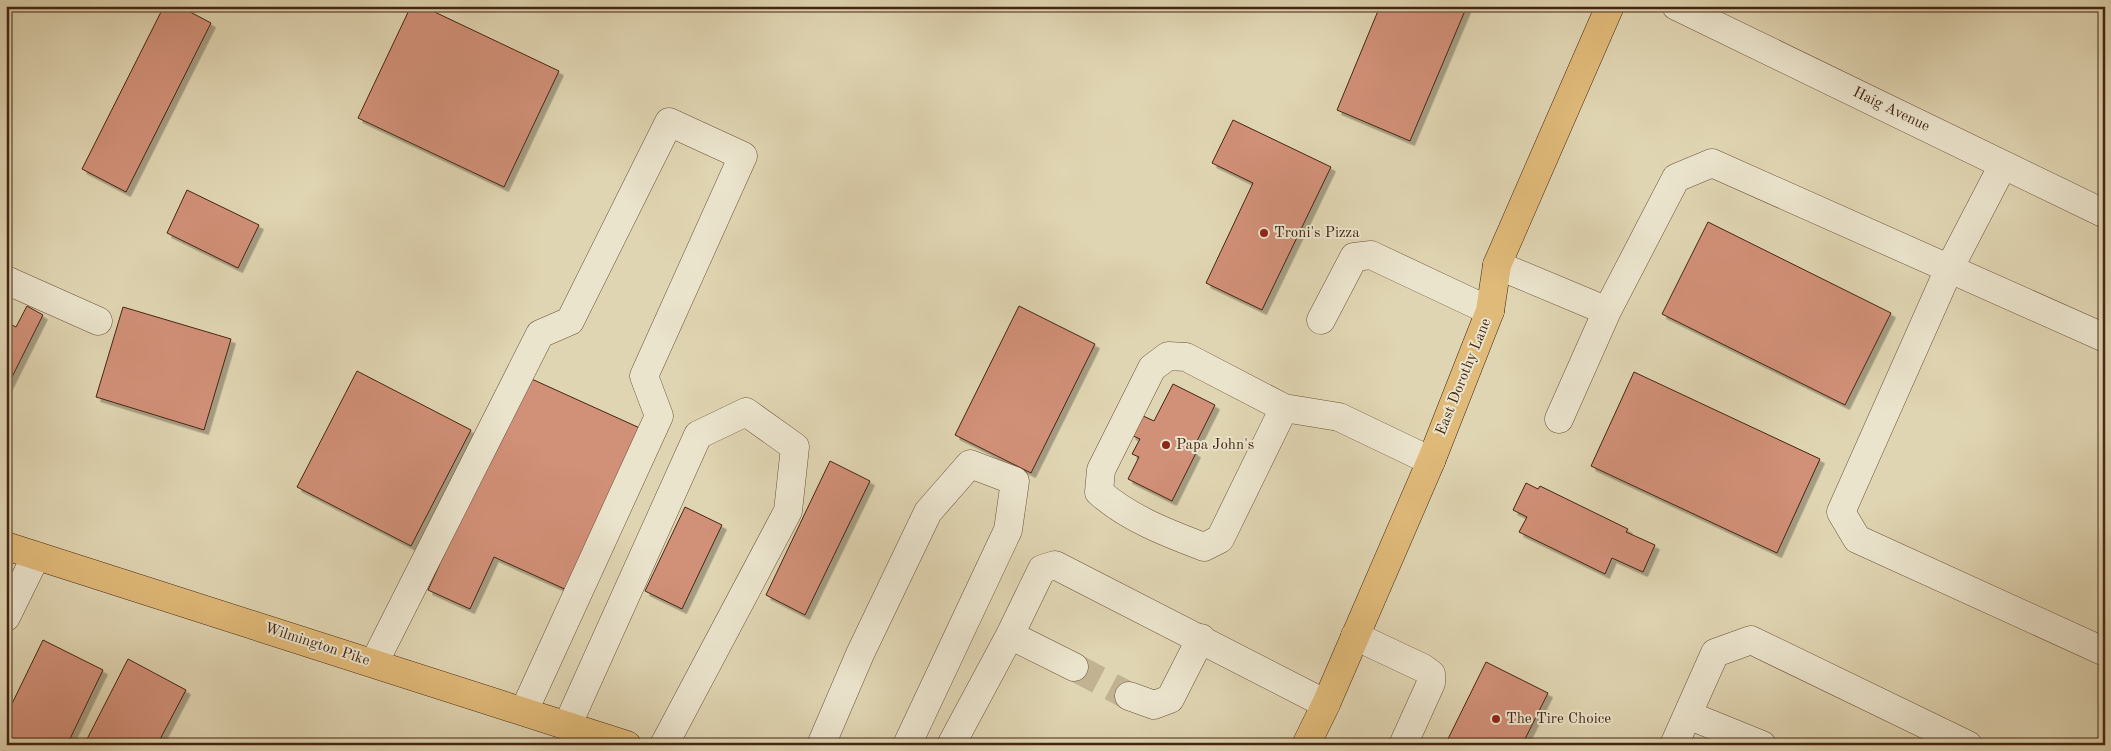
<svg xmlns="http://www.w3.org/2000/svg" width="2111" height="751" font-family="'Old Standard TT',serif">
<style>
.building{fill:#d19078;stroke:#442511;filter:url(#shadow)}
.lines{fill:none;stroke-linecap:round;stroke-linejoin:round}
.minor-tunnel{stroke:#c1b292;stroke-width:28;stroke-dasharray:28 14;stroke-linecap:butt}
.minor-casing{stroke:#6b5139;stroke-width:29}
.major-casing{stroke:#442511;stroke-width:29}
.minor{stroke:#ebe4cd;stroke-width:28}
.major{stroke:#e0ba79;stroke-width:28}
.poi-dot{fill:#8f2418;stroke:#ebe4cd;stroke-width:2}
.labels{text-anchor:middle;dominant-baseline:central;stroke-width:4;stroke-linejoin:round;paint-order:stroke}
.street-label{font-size:15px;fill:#442511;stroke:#ebe4cd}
.poi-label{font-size:15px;fill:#442511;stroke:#ebe4cd;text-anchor:start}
</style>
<defs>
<filter id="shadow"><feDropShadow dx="4.5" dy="4.5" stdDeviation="0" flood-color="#0004"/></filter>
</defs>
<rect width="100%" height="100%" fill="#e0d5b2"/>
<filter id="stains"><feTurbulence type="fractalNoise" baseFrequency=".004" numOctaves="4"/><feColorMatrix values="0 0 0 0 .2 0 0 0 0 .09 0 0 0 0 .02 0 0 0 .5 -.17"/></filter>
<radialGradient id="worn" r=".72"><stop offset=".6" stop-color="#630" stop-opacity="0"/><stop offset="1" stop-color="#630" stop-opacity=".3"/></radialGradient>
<!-- building -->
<path class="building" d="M164 6H179L211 23 126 192 82 169Z
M411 6H422L559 71 504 187 358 118Z
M1380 6H1467L1410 141 1337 110Z
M1233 120 1331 167 1262 310 1206 283 1253 183 1212 163Z
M187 190 259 225 238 268 167 233Z
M1708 222 1891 313 1845 405 1662 314Z
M27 306 43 315 6 389V322L16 327Z
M1019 306 1095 344 1031 473 955 435Z
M123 307 231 339 204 430 96 397Z
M357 371 471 430 411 546 297 487Z
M1634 372 1820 459 1777 553 1591 466Z
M525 376 642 429 569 591 494 557 470 609 428 590Z
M1173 384 1215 405 1192 451 1196 453 1172 501 1128 479 1139 457 1132 454 1140 439 1131 435 1141 415 1154 421Z
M830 461 870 481 805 615 766 595Z
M1526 483 1538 489 1540 486 1628 529 1626 532 1655 545 1643 572 1612 558 1605 574 1519 532 1527 517 1513 510Z
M685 507 722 525 682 609 645 591Z
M43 640 103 670 67 745H6V716Z
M128 659 186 690 157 745H84Z
M1486 662 1548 693 1522 745H1445Z"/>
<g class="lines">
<!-- minor-tunnel -->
<path class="minor-tunnel" d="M1074 667 1129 696"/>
<!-- minor casing -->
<g class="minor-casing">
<path id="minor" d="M1676 6 2105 214
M2003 165 1949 269 1841 512 1857 539 2105 652
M1497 265 1607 311 1676 178 1712 163 2105 338
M6 280 98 321
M1321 320 1354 257 1371 255 1490 311
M1284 408 1220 539 1204 547C1167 533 1128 518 1099 492L1101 470 1152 368 1168 356 1186 357 1284 408 1339 417 1431 461
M1559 419 1607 311
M6 617 36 556
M1010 635 1074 667
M1355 636 1423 668 1431 674V683L1403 745
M374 663 540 334 570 321 669 122 743 156 644 376 659 416 524 711
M1129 696 1154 705 1170 699 1201 638
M1688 715 1762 745
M567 726 698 435 746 412 795 447 788 511 664 745
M821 745 860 654 928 512 970 464 1015 481 1008 530 907 745
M951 745 1010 635 1042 569 1055 565 1326 704
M1674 745 1715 653 1751 640 1968 745"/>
</g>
<!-- major casing -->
<g class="major-casing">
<path id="major" d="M6 546 627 745
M1306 745 1326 704 1431 461 1490 311 1497 265 1610 6"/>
</g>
<!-- minor -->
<use href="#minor" class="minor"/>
<!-- major -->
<use href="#major" class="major"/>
</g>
<!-- markers -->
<g class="poi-dot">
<circle cx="1264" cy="233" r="5"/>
<circle cx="1166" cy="445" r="5"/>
<circle cx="1496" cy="719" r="5"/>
</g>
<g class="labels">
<!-- street labels -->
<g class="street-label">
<text transform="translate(1891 110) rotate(26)">Haig Avenue</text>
<text transform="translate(1464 377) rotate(-68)">East Dorothy Lane</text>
<text transform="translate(317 645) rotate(18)">Wilmington Pike</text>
</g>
<!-- poi labels -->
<g class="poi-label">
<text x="1274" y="233">Troni's Pizza</text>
<text x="1176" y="445">Papa John's</text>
<text x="1506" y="719">The Tire Choice</text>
</g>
</g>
<!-- margin -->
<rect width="2111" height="751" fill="none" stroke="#e0d5b2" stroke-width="25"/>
<rect x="8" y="8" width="2096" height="736" fill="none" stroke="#442511" stroke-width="2.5"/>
<rect x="12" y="12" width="2086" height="726" fill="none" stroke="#442511"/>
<rect width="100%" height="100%" filter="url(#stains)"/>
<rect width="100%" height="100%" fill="url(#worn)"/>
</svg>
